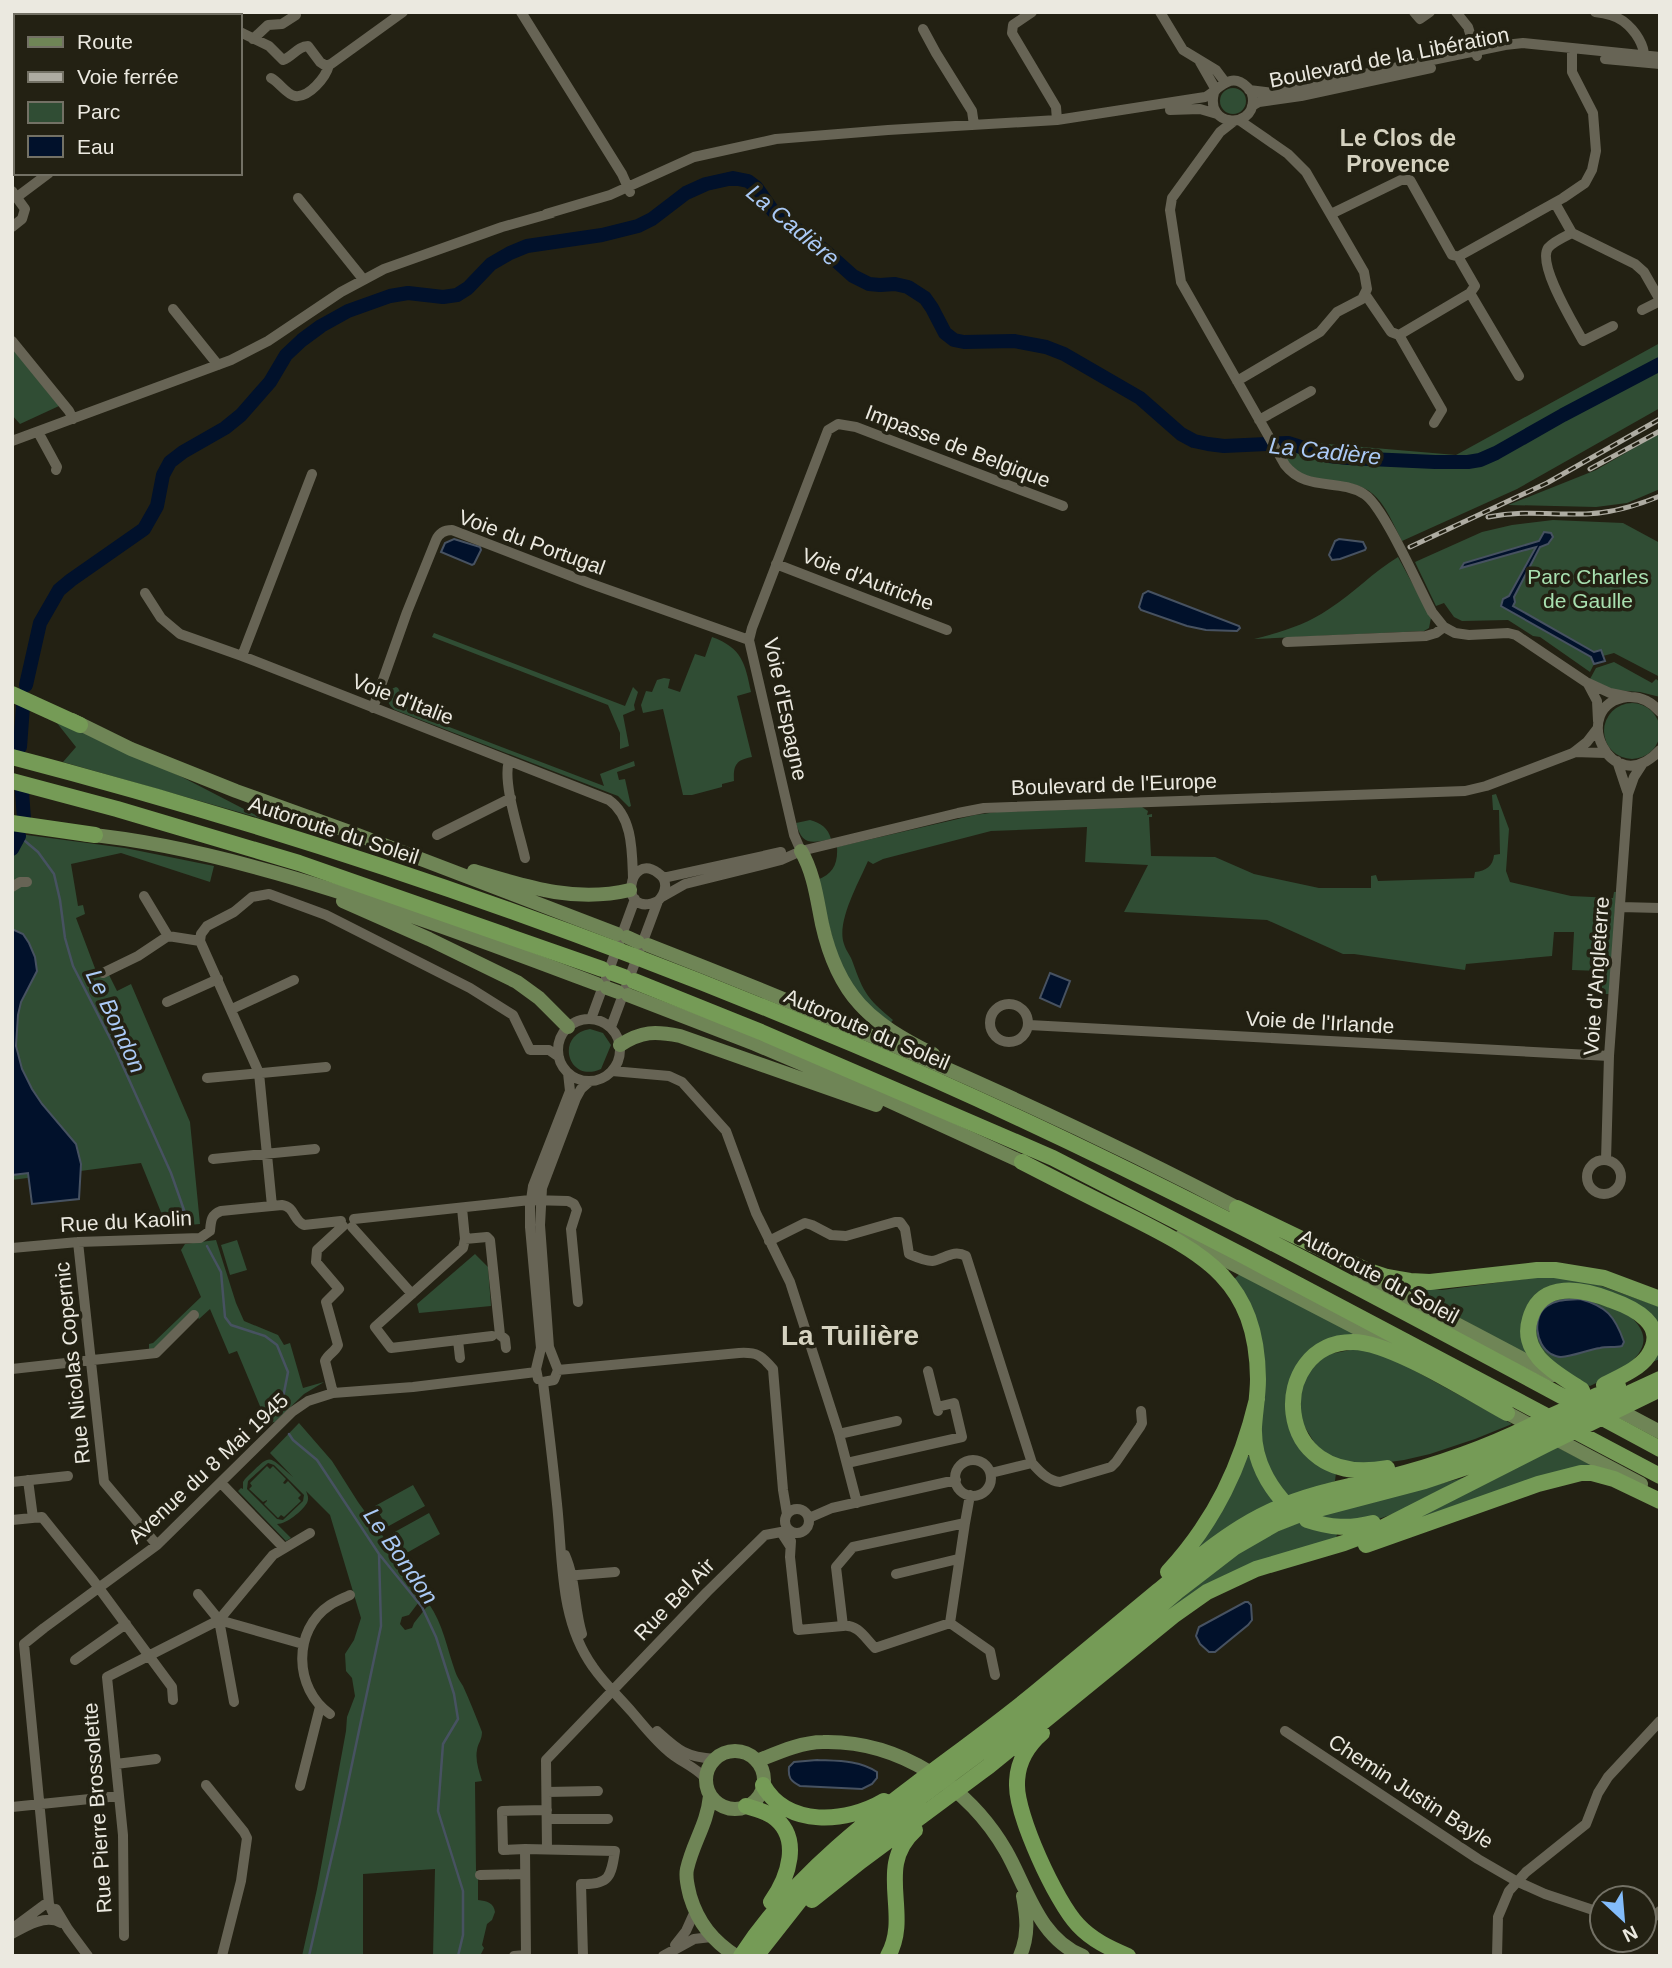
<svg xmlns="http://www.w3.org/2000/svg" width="1672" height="1968" font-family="Arial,sans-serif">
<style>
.green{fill:#304d34;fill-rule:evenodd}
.water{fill:#01112b;stroke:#475261;stroke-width:2}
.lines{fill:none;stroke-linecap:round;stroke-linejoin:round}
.stream{stroke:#475261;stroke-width:2.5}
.river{stroke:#01112b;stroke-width:14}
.minor{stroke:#676455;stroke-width:10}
.major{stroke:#6f8556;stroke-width:14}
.highway{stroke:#759b56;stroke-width:16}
.rail-casing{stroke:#aeaca2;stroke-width:5}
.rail{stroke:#232113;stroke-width:2.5;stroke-dasharray:8;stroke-linecap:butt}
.labels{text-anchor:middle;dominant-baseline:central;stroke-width:7;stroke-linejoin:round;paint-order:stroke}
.street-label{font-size:21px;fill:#ebe9e0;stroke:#232113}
.park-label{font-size:21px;fill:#a8e0b0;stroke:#232113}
.neighbourhood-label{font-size:23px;font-weight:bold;fill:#d5d2c0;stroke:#232113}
.water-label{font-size:23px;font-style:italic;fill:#abcaf6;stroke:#232113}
.district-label{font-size:28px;font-weight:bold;fill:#d5d2c0;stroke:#232113}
</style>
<rect width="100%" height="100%" fill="#232113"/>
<!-- green -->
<path class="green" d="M1220 101a13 13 0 1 1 26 0a13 13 0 1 1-26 0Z
M1660 343V408L1517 489 1402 541C1394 526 1386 505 1373 494 1350 474 1310 487 1291 466 1286 461 1283 453 1280 447L1281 440 1456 455Z
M12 347 59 406 20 424 12 415Z
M1660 433V489L1627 503 1596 507 1508 505 1596 470Z
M1553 520 1623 523 1660 543V677L1614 653 1603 656 1605 661 1594 664 1590 672 1540 637 1533 636 1508 620 1462 621 1454 617 1444 603 1436 606 1415 562 1482 532 1512 525Z
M1398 557 1431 618 1429 628 1424 631 1254 639C1281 632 1306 625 1329 609 1354 593 1373 572 1398 557Z
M434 633 625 706 633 687 638 692 634 705 635 710 623 715 629 746 620 749V733L608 705 432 637Z
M712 637C742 648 745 663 751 692L737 696 752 757C736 760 733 765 734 781L722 784V787L692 795H683L663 709 643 713 641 705 646 691 652 692 657 680 664 678 670 679 668 688 680 692 695 654 705 657Z
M1614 662 1652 683 1656 679 1660 682V697L1640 692 1613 690 1590 679 1596 668Z
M396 687 398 688 410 712 604 786 600 774 634 761 635 766 617 772 619 780 625 779 631 806 629 807 618 796 610 793 395 710C388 705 385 698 389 690Z
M1604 731a28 28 0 1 1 56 0a28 28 0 1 1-56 0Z
M53 718 182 777 263 819 63 762 76 747Z
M1496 794 1509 829 1506 871 1510 882 1571 896 1613 898 1614 892H1616L1610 994H1599L1600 971 1572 970 1574 932H1554L1552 956 1466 964 1465 970 1354 954H1343L1267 920 1124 912 1148 865 1085 862 1087 827 991 831 883 859 873 864 868 861C859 882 836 922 844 944 846 951 851 956 853 963 864 994 868 999 893 1020L889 1025 862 1001 839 963 817 880C833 874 838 864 837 847L975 815 997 812 1142 807 1148 811 1147 815 1152 814V817H1149L1151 856 1215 857 1254 874 1319 888H1371V876L1376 875 1378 881 1474 878 1475 872C1486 871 1493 866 1494 855L1500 854 1499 810H1493L1492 795Z
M810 820C821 823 828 828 831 839 812 843 802 846 796 823Z
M12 833 125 848 214 866 210 882 121 853 71 864 78 906 83 905 85 914 76 918 96 971 106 969 117 991 131 984 190 1122 200 1224 167 1227 141 1163 12 1180Z
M590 1029 603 1033 611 1045 601 1069C568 1084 554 1035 590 1029Z
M216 1240 236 1303 244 1321 278 1335 284 1345 290 1343 303 1388 324 1382 304 1394 275 1422 267 1423 237 1351 229 1354 210 1309 199 1319 193 1312 155 1350 149 1351V1344L153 1343 201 1297 181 1250 185 1244Z
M237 1240 247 1270 230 1275 221 1245Z
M475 1254 488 1267 491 1306 419 1313 417 1304Z
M1241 1273 1370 1339 1326 1342 1287 1405 1321 1466 1336 1473 1335 1481 1287 1499 1273 1481 1260 1442 1263 1401 1233 1280Z
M1539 1277 1568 1278 1596 1284 1660 1307V1359L1652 1362 1658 1348 1635 1306 1545 1292 1526 1355 1403 1286 1442 1290Z
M1561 1295C1575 1298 1608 1302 1619 1308 1672 1343 1628 1368 1590 1386L1558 1368 1533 1339 1541 1305Z
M1355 1349 1374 1351 1397 1361 1512 1424 1475 1439 1430 1454 1404 1460 1368 1465 1348 1464 1332 1457 1317 1447 1300 1419 1301 1389 1306 1375 1325 1355Z
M299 1423 332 1461 358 1502 425 1594 409 1615 402 1617 400 1624 405 1630 412 1628 414 1623 429 1604C443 1624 447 1648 455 1671 457 1677 460 1681 463 1686 470 1701 476 1717 482 1732 482 1740 478 1743 477 1750 475 1760 479 1771 482 1781L475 1782 476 1871H478V1900C487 1901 494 1903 495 1912L492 1920 487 1924 482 1945 484 1948 480 1956H433L435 1869 363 1874V1956H302L317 1889 346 1731 347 1717 355 1696 352 1678 346 1671 345 1654 354 1640 361 1618 330 1515 306 1491C308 1496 309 1498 307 1503 302 1511 287 1524 277 1524L291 1538 286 1541 238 1491 241 1488 243 1489V1482L245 1479C273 1452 266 1455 293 1477L270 1453ZM268 1463 274 1465 304 1495 303 1501 283 1520 277 1519 247 1489 248 1481Z
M1555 1446 1595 1467 1392 1528Z
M1247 1456H1249L1277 1504 1195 1553Z
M267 1466 270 1469 273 1466 286 1479 283 1483 285 1484 288 1481 301 1495 298 1498 301 1501 284 1517 281 1515 278 1518 264 1504 267 1501V1500L263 1502 249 1489 252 1486 250 1483Z
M1478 1474C1446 1489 1386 1523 1352 1524 1340 1524 1326 1519 1315 1516Z
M413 1485 425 1506 387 1527 375 1506Z
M429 1513 440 1534 403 1555 391 1534Z
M1299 1522 1337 1534 1335 1543 1168 1612 1167 1610 1234 1556 1259 1540Z"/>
<!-- water -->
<path class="water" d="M1544 532 1551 533 1553 537 1548 544 1540 547 1514 597 1515 602 1513 606 1594 652 1601 650 1605 661 1594 664 1591 657 1501 606 1503 599 1509 596 1536 547 1461 568 1464 563 1539 541Z
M454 539 480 547 481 550 474 564 472 565 441 552 445 543Z
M1339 539 1363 542 1366 548 1365 550 1340 559 1332 560 1329 555 1335 541Z
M1148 591 1239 626 1240 628 1237 631 1206 630 1187 626 1141 610 1139 607 1143 594Z
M12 929 23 934 29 943 35 957 37 971 21 1002 18 1015 16 1046 22 1069 32 1089 42 1104 76 1144 81 1164 79 1199 32 1204 28 1173 12 1175Z
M1050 973 1070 981 1060 1007 1040 998Z
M1580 1299C1606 1306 1615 1316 1624 1342L1622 1346C1614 1348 1607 1346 1600 1348 1587 1350 1574 1356 1561 1357 1559 1357 1553 1355 1551 1354 1535 1345 1532 1316 1547 1306 1557 1299 1568 1300 1580 1299Z
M1245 1602H1248L1251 1605 1252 1620 1248 1625 1215 1652H1209L1200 1644 1196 1636 1199 1627Z
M817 1760C838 1761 859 1760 877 1772V1778L872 1784 862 1789 800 1786C790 1781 788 1777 789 1767L794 1762Z"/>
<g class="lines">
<!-- stream -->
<path class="stream" d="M19 836 38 852 54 874 60 900 65 938 73 966 113 1044 171 1173 184 1210 191 1221
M173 1215 184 1210
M207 1246 221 1272 225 1317 231 1325 265 1336 277 1345 288 1372 281 1408
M289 1434 293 1440 317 1460 379 1554 422 1607 436 1637 454 1694 458 1719 443 1744 438 1811 463 1891V1935L458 1956
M309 1956 340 1821 381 1626 379 1554"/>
<!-- river -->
<path class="river" d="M26 685 40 623 59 590 71 580 144 529 157 506 163 475 170 462 183 452 225 428 241 415 270 382 286 355 302 340 321 326 348 311 390 296 408 293 443 297 457 295 468 288 491 264 510 253 527 246 602 235 638 226 652 219 686 193 706 184 733 178 748 181 756 187 773 211 824 250 853 276 869 284 880 285 895 284 908 287 925 298 932 308 945 333 954 340 964 342 1014 341 1046 347 1064 354 1140 398 1181 434 1194 441 1208 444 1224 446 1288 443 1329 456 1348 458 1435 462H1468L1480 460 1496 453 1563 415 1660 364
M20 747 23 706
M22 792 24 819
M12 849 19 836"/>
<!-- minor -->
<path class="minor" d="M220 12 223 16
M521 12 622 174 630 192
M1032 12 1013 25 1012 33 1056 107 1057 120
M1160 12 1183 50 1216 70 1225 82
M1414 12 1420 19 1430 12
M1456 12 1468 27 1477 56
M1595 12C1604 13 1615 15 1623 21 1635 30 1646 46 1644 61
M923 29 936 53 972 111 974 125
M240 32 269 46 283 60C292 57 298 46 308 46L320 62 326 66 331 64 403 12
M253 39 268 25 282 24 296 15
M12 48 16 53
M1605 59 1660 64
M1200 62 1216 90
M271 78C279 82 287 95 295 96 309 98 326 77 329 65
M1249 90 1273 93 1292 89 1505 45 1523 43 1660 57
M1252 106 1259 102 1301 96 1431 68
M1170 110 1200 109 1217 114
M1234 121 1220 132 1172 198 1170 210 1181 282 1285 465C1306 492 1338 478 1364 494 1383 505 1419 588 1432 612L1444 627 1455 633 1469 635 1508 633 1516 635 1586 682 1610 693 1630 697
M12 141 16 138
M12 191 25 209 22 219 12 227
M17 197 49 173
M298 198 363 279
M1555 203 1572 233 1635 264 1644 272 1660 300
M546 214 610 195 694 157 776 139 888 130 1057 120 1205 97C1218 91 1230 70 1247 87 1251 90 1253 96 1253 101 1252 130 1205 126 1214 93
M1331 214 1401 180H1410L1452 255 1460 257V260L1475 286 1470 293 1519 376
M1572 233C1564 237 1553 242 1548 248 1537 265 1574 324 1583 341L1613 326
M1460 257 1461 255 1563 198 1585 183 1592 170 1596 151 1593 113 1572 72V49
M1365 294 1391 332 1399 335 1442 410 1434 423
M173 309 218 365
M1642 310 1660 301
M1399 335 1470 293
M12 341 69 411 73 419
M1237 381 1320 332 1337 312 1362 299 1367 289 1364 272 1306 172 1288 154 1239 120
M1259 420 1311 391
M38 432 57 467 56 470
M12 441 231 360 268 341 341 292 384 269 502 227 552 213
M776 564 947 630
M145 593 161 618 180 634 242 656 609 800C633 817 632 852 633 878
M1287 642 1426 636 1436 633 1444 627
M242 656 312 474
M1588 684 1597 701 1598 721
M373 708 407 612 436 540C439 533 444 530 452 530L589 583 749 640
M1660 712C1652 702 1641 696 1627 697 1567 705 1611 803 1660 750
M1574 752 1606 753
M509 761C502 782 520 835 525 858
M1617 761 1627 791
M437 835 511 798
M801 851 794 835 749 640 752 628 828 430 838 424 856 427 1063 506
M663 878 781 852
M12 887 20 882H27
M144 896 168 936
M662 897 685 884 781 860 801 851 958 813 984 808 1465 791 1486 786 1573 753 1587 742 1597 729
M1620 907 1660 908
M200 941 259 1073 272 1206
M103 973 138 956 168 936 200 941 201 934 207 926 234 912 252 897 269 894 326 915 470 988 513 1015 530 1050H549L559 1057
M167 1002 218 979
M990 1023a19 19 0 1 1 38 0a19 19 0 1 1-38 0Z
M232 1009 294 980
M591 1019 635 899
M558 1050a31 31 0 1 1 62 0a31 31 0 1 1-62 0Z
M1029 1025 1609 1056
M611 1027 658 901C666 893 669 880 658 873 628 850 617 920 658 901
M612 1071 669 1076 682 1082 726 1131 756 1213 790 1282 839 1434 857 1503
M207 1078 326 1067
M213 1159 315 1149
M1606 1160 1609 1056 1628 794 1634 777 1643 763
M1587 1177a17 17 0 1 1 34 0a17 17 0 1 1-34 0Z
M462 1208 465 1239 463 1248 375 1327 391 1348 492 1336
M354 1219 530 1200 568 1201 574 1204 577 1210 571 1229 578 1302
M352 1227 412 1294
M465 1239 487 1237 490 1240 500 1335 505 1339 506 1348
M769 1241 805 1223 812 1225 831 1235 846 1236 895 1222H900L905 1229 909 1254C916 1257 925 1261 932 1261 945 1259 953 1249 966 1256L1032 1463C1039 1471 1048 1481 1060 1482L1111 1467 1116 1462 1140 1427 1142 1423 1141 1411
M78 1242 104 1482 157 1545
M12 1248 78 1242 200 1238 210 1231C211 1220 211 1215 221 1211L282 1205C295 1207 293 1220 304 1225L341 1221
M458 1340 460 1358
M12 1369 156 1353 194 1315
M558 1370 739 1353C757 1352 761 1355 773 1369L783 1490 787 1514
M928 1371 937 1407
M538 1379 536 1369 541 1348 530 1227V1207L533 1186 570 1091 568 1073
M543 1382C548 1423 553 1463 557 1504 563 1559 559 1620 593 1667 604 1683 619 1697 632 1712 643 1725 654 1739 668 1751 680 1762 695 1766 706 1779
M543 1382 554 1380 558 1370 549 1347 540 1225 542 1188 576 1098 581 1089 590 1081
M333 1393 325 1361C328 1354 335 1352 338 1345L326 1302 339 1289 316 1262 317 1250 343 1226
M839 1434 897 1421
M955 1478a18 18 0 1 1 36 0a18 18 0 1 1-36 0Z
M847 1463 962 1437 954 1403 937 1407 938 1411
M991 1473 1032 1463
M28 1480 33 1518
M12 1482 68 1476
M221 1483 283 1547
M785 1521a12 12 0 1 1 24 0a12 12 0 1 1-24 0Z
M809 1518 832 1508 956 1480
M12 1520 42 1517 93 1580 172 1687 173 1700
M791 1541 790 1557 798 1630 843 1626 836 1567 853 1547 965 1523 970 1495
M565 1555C576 1580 574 1608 582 1634
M896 1574 958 1559
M565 1576 615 1572
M198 1594 219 1620 303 1644
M219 1620 234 1702
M950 1623 965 1523
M843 1626C858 1624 865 1638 875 1648L950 1623 990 1651 995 1675
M24 1644 44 1628 157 1545 292 1412 308 1401 333 1393 413 1387 536 1372
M24 1644 49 1904 56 1920
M75 1660 126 1624
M330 1714C294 1689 292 1630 330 1605 336 1601 344 1598 350 1595
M657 1731C678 1750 685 1757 715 1759
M1285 1731 1478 1859 1516 1881 1545 1894 1593 1910 1602 1916
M116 1764 156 1759
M206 1785 244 1832 247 1838 241 1881 222 1956
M300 1786 320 1707
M547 1792 598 1791
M12 1807 119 1796
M547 1819H608
M525 1849 503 1850 502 1811 547 1810
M547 1849 546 1760 707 1592 765 1535 781 1532 790 1546
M480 1875 525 1874
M56 1909 68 1929 88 1956
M17 1925 44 1905 49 1904
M1644 1926 1660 1911
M12 1934C26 1926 46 1914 61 1923
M124 1936 123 1835 107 1677 219 1620 273 1555 310 1533
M675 1945 686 1931 695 1911
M514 1956 526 1955 525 1849 615 1851C611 1876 610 1885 581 1884L583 1956
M663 1956 694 1939 711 1937
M1497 1956 1498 1917 1509 1891 1526 1872 1586 1824 1598 1793 1608 1777 1660 1721"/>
<!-- major -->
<path class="major" d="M72 720 131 749 236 791 350 832 617 934
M83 834C149 840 213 855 276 873 385 904 491 944 597 984
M801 851C814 873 817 900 822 924 838 996 870 1023 933 1054
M474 871C527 887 575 903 630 890
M343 901 429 939 517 982 539 998 568 1027
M627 937 638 942
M648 945C851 1024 1053 1111 1247 1213
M607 988 618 992
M628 995 755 1044 878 1096 1033 1167
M620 1045C642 1031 655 1031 680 1036L876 1105
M1181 1237 1399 1350
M1360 1273 1553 1375
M1611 1406 1660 1432
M1498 1408 1641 1484
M706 1780a29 29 0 1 1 58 0a29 29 0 1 1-58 0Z
M757 1761C777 1753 801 1742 823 1742 899 1740 969 1787 1006 1851 1027 1888 1039 1939 1083 1956
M710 1796C707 1825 693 1842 687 1869 685 1878 688 1887 690 1896 698 1923 713 1941 736 1956
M1020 1956C1029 1935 1027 1917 1023 1896"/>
<!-- highway -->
<path class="highway" d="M12 694 80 725
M12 757C300 832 581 929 855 1045 1132 1162 1396 1307 1660 1449
M12 781 117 809 299 863 602 969
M12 823 95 835
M613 973 624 977
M634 981 761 1032 1053 1158 1242 1255 1660 1476
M1022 1162C1057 1180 1092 1198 1127 1215 1205 1254 1257 1281 1258 1379 1258 1395 1255 1411 1254 1427 1253 1455 1264 1479 1282 1500
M1237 1208 1366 1270 1387 1277 1410 1281 1430 1282 1537 1270H1555L1604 1278 1660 1299
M1582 1390C1558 1374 1519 1355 1530 1319 1541 1280 1583 1289 1611 1300 1634 1308 1669 1325 1648 1356 1639 1369 1619 1377 1604 1385
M1542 1420 1618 1386
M1387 1468C1268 1490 1268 1342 1353 1342 1391 1342 1470 1393 1507 1413
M1307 1520C1331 1528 1349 1529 1373 1523
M1366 1545 1538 1484 1581 1473H1592L1614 1479 1660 1501
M1168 1572C1215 1521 1241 1466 1257 1399
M1042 1733C1027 1746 1017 1763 1017 1784 1016 1815 1056 1902 1078 1925 1092 1940 1109 1948 1128 1956
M763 1785C787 1828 847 1823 884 1801
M746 1806C755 1809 765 1811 772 1816 803 1837 788 1878 771 1902
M812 1900 861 1861 989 1766 1173 1616 1207 1592 1256 1569 1344 1543 1376 1531 1547 1444 1654 1392
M741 1956C814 1844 934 1776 1035 1693 1076 1659 1117 1625 1158 1591 1193 1562 1228 1531 1269 1512 1306 1494 1346 1487 1386 1478 1441 1464 1493 1446 1544 1419
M756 1956 804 1895 840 1861 892 1818 1036 1711 1178 1591 1235 1547 1275 1524 1303 1513 1425 1481 1476 1464 1660 1379
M888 1956C912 1914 874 1867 915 1830"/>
<!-- rail casing -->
<g class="rail-casing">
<path id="rail" d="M1590 469 1660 431
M1488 517C1524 510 1551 515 1586 514 1612 513 1636 506 1660 496
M1410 547 1547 483 1660 419"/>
</g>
<!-- rail -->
<use href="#rail" class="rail"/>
</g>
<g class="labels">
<!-- street labels -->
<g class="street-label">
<text transform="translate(1389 57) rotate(-11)">Boulevard de la Libération</text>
<text transform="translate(958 446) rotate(21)">Impasse de Belgique</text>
<text transform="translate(532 542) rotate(20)">Voie du Portugal</text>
<text transform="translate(868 579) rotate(21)">Voie d'Autriche</text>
<text transform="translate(403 699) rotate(21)">Voie d'Italie</text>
<text transform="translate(786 709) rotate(78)">Voie d'Espagne</text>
<text transform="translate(1114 784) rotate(-2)">Boulevard de l'Europe</text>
<text transform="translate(334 830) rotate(18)">Autoroute du Soleil</text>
<text transform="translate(1596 976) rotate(-86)">Voie d'Angleterre</text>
<text transform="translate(1320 1022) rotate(3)">Voie de l'Irlande</text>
<text transform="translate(867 1029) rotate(23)">Autoroute du Soleil</text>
<text transform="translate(126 1221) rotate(-3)">Rue du Kaolin</text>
<text transform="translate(1379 1276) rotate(28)">Autoroute du Soleil</text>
<text transform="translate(72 1363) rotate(-96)">Rue Nicolas Copernic</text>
<text transform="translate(208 1468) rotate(-43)">Avenue du 8 Mai 1945</text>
<text transform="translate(674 1599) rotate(-46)">Rue Bel Air</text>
<text transform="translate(1411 1791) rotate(33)">Chemin Justin Bayle</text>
<text transform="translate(97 1808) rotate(-94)">Rue Pierre Brossolette</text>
</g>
<!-- park labels -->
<g class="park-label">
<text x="1588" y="576">Parc Charles<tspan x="1588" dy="24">de Gaulle</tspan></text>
</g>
<!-- neighbourhood labels -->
<g class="neighbourhood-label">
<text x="1398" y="138">Le Clos de<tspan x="1398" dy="26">Provence</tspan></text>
</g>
<!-- water labels -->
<g class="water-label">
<text transform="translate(793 225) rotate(40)">La Cadière</text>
<text transform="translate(1325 451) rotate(6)">La Cadière</text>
<text transform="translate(116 1021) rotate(65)">Le Bondon</text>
<text transform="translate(401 1556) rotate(55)">Le Bondon</text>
</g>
<!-- district labels -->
<g class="district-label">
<text x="850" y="1335">La Tuilière</text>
</g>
</g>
<!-- border -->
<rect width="1672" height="1968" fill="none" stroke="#ebe9e0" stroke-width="28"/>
<!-- legend -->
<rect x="14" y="14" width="228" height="161" fill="#232113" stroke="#737165" stroke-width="2"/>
<rect x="28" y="37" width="35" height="10" fill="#6f8556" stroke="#737165" stroke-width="2"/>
<text x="77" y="49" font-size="21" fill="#ebe9e0">Route</text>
<rect x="28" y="72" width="35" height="10" fill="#aeaca2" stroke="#737165" stroke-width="2"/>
<text x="77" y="84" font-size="21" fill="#ebe9e0">Voie ferrée</text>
<rect x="28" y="102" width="35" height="21" fill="#304d34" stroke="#737165" stroke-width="2"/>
<text x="77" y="119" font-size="21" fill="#ebe9e0">Parc</text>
<rect x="28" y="136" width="35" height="21" fill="#01112b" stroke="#737165" stroke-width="2"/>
<text x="77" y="154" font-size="21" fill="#ebe9e0">Eau</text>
<!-- north arrow -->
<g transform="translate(1623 1919) rotate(154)"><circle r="33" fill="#232113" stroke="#737165" stroke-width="2"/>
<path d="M0-5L12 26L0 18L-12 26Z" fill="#83bcfa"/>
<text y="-10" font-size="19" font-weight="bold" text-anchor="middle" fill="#ebe9e0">N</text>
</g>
</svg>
